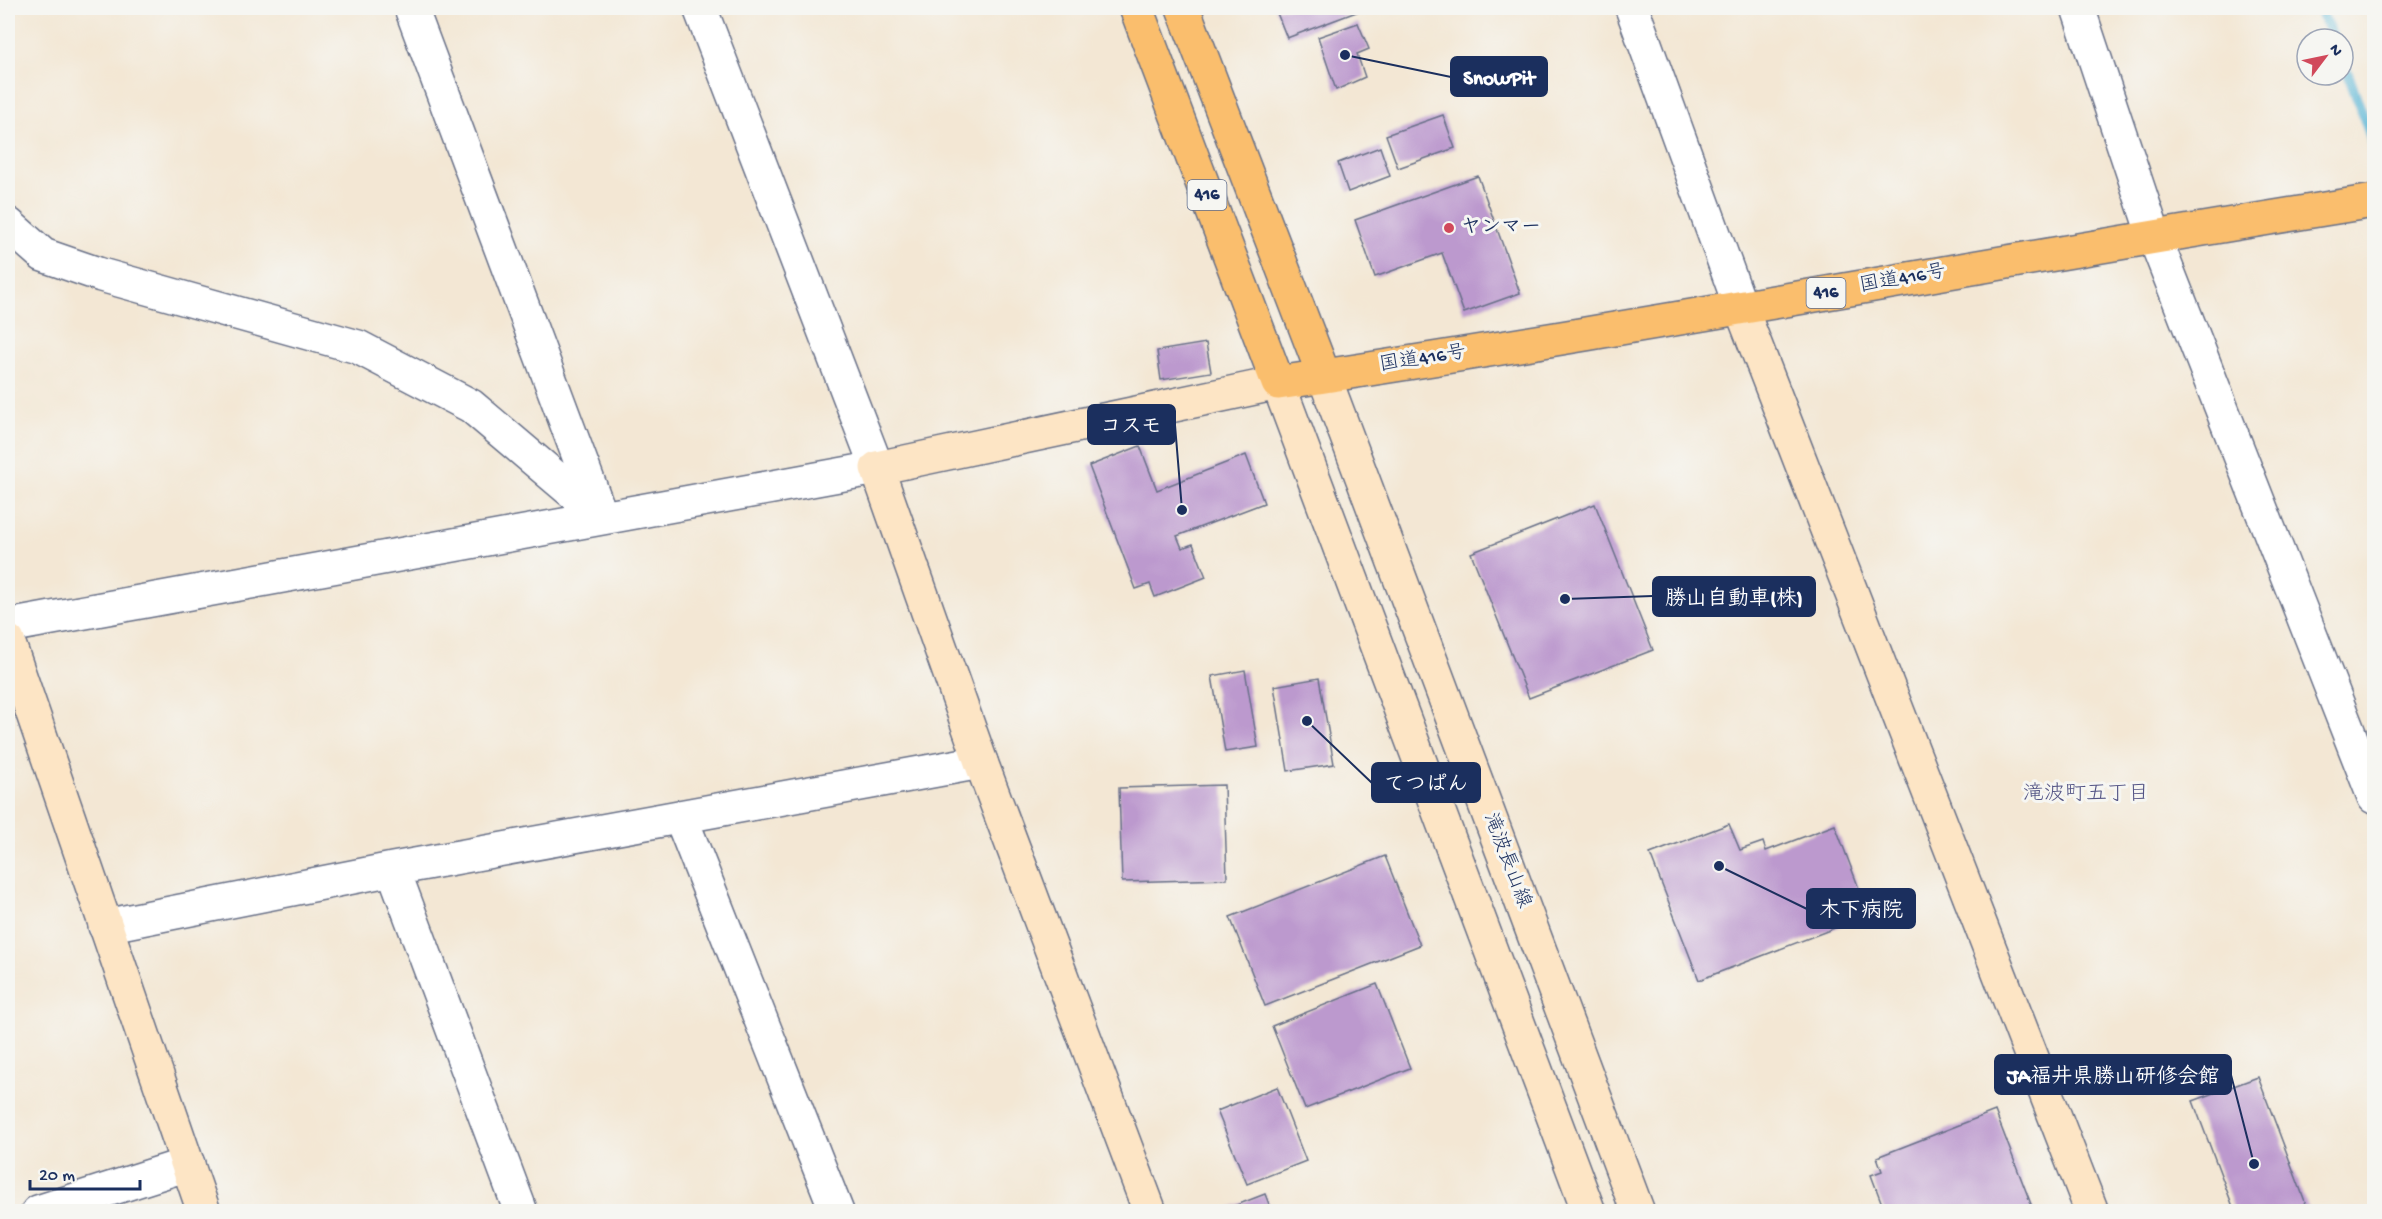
<svg xmlns="http://www.w3.org/2000/svg" width="2382" height="1219" font-family="'Gochi Hand','Klee One',sans-serif">
<style>
.lines{fill:none;stroke-linecap:round;stroke-linejoin:round}
.stream{stroke:#55b3d4;stroke-width:10}
.building{fill:#bc99ce}
.street-casing{stroke:#676f87;stroke-width:36}
.secondary-casing{stroke:#676f87;stroke-width:36}
.highway-casing{stroke:#676f87;stroke-width:36}
.street{stroke:#fff;stroke-width:33}
.secondary{stroke:#fde5c5;stroke-width:33}
.highway{stroke:#fabe6d;stroke-width:33}
.poi-dot{fill:#d1495b;stroke:#f6f6f2;stroke-width:2}
.labels{text-anchor:middle;dominant-baseline:central;stroke-width:6;stroke-linejoin:round;paint-order:stroke}
.shield{fill:#f6f6f2;stroke:#5d6b8a;stroke-width:1.5}
.shield-label{font-size:18px;font-weight:bold;fill:#1b2f5e}
.poi-label{font-size:20px;font-weight:bold;fill:#1b2f5e;stroke:#f6f6f2;text-anchor:start}
.street-label{font-size:20px;fill:#1b2f5e;stroke:#f6f6f2}
.neighbourhood-label{font-size:21px;fill:#535485;stroke:#f6f6f2}
.leader{fill:none;stroke:#1b2f5e;stroke-width:2}
.callout-dot{fill:#1b2f5e;stroke:#f6f6f2;stroke-width:2}
.callout{fill:#1b2f5e;stroke:#1b2f5e;stroke-width:2}
.callout-label{font-size:21px;text-anchor:middle;font-weight:bold;fill:#fff}
</style>
<rect width="100%" height="100%" fill="#f6f6f2"/>
<filter id="ink" filterUnits="userSpaceOnUse"><feTurbulence type="fractalNoise" baseFrequency=".0167" numOctaves="2"/><feDisplacementMap in="SourceGraphic" scale="12" xChannelSelector="R" yChannelSelector="G"/><feConvolveMatrix kernelMatrix="1 2 1 2 8 2 1 2 1" color-interpolation-filters="sRGB"/></filter>
<filter id="wash" filterUnits="userSpaceOnUse"><feTurbulence type="fractalNoise" baseFrequency=".008" numOctaves="4" result="noise"/><feDisplacementMap in="SourceGraphic" scale="24" xChannelSelector="R" yChannelSelector="G"/><feGaussianBlur stdDeviation="1.35" result="paint"/><feColorMatrix in="noise" values="0 0 0 0 0 0 0 0 0 0 0 0 0 0 0 0 0 1.4 0 .05"/><feComposite in="paint" operator="in"/></filter>
<g filter="url(#wash)">
<rect width="100%" height="100%" fill="#f3e7d4"/>
<g class="lines">
<!-- stream -->
<path class="stream" d="M2319 8 2334 39
M2343 60 2374 146"/>
</g>
<g id="blocks">
<!-- building -->
<path class="building" d="M1275 8H1367L1287 38Z
M1358 23 1369 49 1357 54 1365 77 1336 90 1318 37Z
M1443 115 1455 148 1398 168 1386 135Z
M1380 147 1390 176 1348 192 1338 163Z
M1478 176 1520 293 1464 313 1442 253 1375 277 1355 220Z
M1206 343 1211 372 1161 380 1157 351Z
M1140 446 1157 490 1246 455 1264 503 1177 536 1182 548 1193 544 1206 577 1155 597 1150 584 1136 589 1089 466Z
M1595 504 1653 650 1529 698 1471 553Z
M1245 670 1258 747 1225 752 1212 676Z
M1319 678 1334 764 1288 771 1274 686Z
M1224 785 1227 879 1122 882 1119 788Z
M1729 824 1740 850 1763 842 1766 851 1835 825 1869 915 1699 980 1650 854Z
M1385 856 1420 945 1265 1006 1230 917Z
M1377 984 1410 1068 1305 1109 1272 1026Z
M2258 1077 2309 1212H2235L2193 1101Z
M1277 1087 1306 1161 1247 1184 1217 1111Z
M1995 1111 2034 1212H1885L1871 1175 1882 1171 1877 1157Z
M1265 1194 1272 1212H1221V1211Z"/>
</g>
</g>
<g filter="url(#ink)">
<use href="#blocks" fill-opacity="0" stroke="#676f87" stroke-width="1.5"/>
<g class="lines">
<!-- street casing -->
<g class="street-casing">
<path id="street" d="M411 8 600 513
M1632 8 1741 308
M2078 8 2154 236 2374 797
M8 224 43 255 101 275 358 347 471 406 602 517
M8 626 877 468 700 8
M681 818 837 1212
M393 869 521 1212
M105 926 393 869 981 762
M38 1212 188 1164"/>
</g>
<!-- secondary casing -->
<g class="secondary-casing">
<path id="secondary" d="M1741 308 2092 1212
M1324 376 1638 1212
M8 641 204 1212
M1150 1212 981 762 877 468 1278 383 1589 1212"/>
</g>
<!-- highway casing -->
<g class="highway-casing">
<path id="highway" d="M1136 8 1278 383C1644 328 2009 259 2374 201
M1183 8 1324 376"/>
</g>
<!-- street -->
<use href="#street" class="street"/>
<!-- secondary -->
<use href="#secondary" class="secondary"/>
<!-- highway -->
<use href="#highway" class="highway"/>
</g>
</g>
<!-- markers -->
<circle class="poi-dot" cx="1449" cy="228" r="6"/>
<g class="labels">
<!-- shield labels -->
<g class="shield">
<rect x="1187.5" y="180" width="39" height="30" rx="4.5"/>
<rect x="1806.5" y="278" width="39" height="30" rx="4.5"/>
</g>
<g class="shield-label">
<text x="1207" y="195">416</text>
<text x="1826" y="293">416</text>
</g>
<!-- poi labels -->
<g class="poi-label">
<text x="1461" y="228">ヤンマー</text>
</g>
<!-- street labels -->
<g class="street-label">
<text transform="translate(1903 280) rotate(-10)">国道416号</text>
<text transform="translate(1423 360) rotate(-9)">国道416号</text>
<text transform="translate(1506 861) rotate(69)">滝波長山線</text>
</g>
<!-- neighbourhood labels -->
<g class="neighbourhood-label">
<text x="2086" y="795">滝波町五丁目</text>
</g>
</g>
<!-- callouts -->
<path class="leader" d="M1345 55L1451 77M1182 510L1175 425M1565 599L1653 596M1307 721L1372 783M1719 866L1807 909M2254 1164L2231 1075"/>
<g class="callout-dot">
<circle cx="1345" cy="55" r="6"/>
<circle cx="1182" cy="510" r="6"/>
<circle cx="1565" cy="599" r="6"/>
<circle cx="1307" cy="721" r="6"/>
<circle cx="1719" cy="866" r="6"/>
<circle cx="2254" cy="1164" r="6"/>
</g>
<g class="callout">
<rect x="1451" y="57" width="96" height="39" rx="6"/>
<rect x="1088" y="405" width="87" height="39" rx="6"/>
<rect x="1653" y="577" width="162" height="39" rx="6"/>
<rect x="1372" y="763" width="108" height="39" rx="6"/>
<rect x="1807" y="889" width="108" height="39" rx="6"/>
<rect x="1995" y="1055" width="236" height="39" rx="6"/>
</g>
<g class="callout-label">
<text x="1499" y="84">SnowPit</text>
<text x="1131" y="432">コスモ</text>
<text x="1734" y="604">勝山自動車(株)</text>
<text x="1426" y="790">てつぱん</text>
<text x="1861" y="916">木下病院</text>
<text x="2113" y="1082">JA福井県勝山研修会館</text>
</g>
<!-- margin -->
<rect width="2382" height="1219" fill="none" stroke="#f6f6f2" stroke-width="30"/>
<!-- north arrow -->
<g transform="translate(2325 57) rotate(58)"><circle r="28" fill="#f6f6f2" stroke="#9ea6b7" stroke-width="1.5"/>
<path d="M0-4.5L10 22L0 15L-10 22Z" fill="#d1495b"/>
<text y="-9" font-size="16" font-weight="bold" text-anchor="middle" fill="#1b2f5e">N</text>
</g>
<!-- scale -->
<path d="M30 1180v9h110v-9" fill="none" stroke="#1b2f5e" stroke-width="3"/>
<text x="39" y="1180" font-size="18" fill="#1b2f5e" stroke="#f6f6f2" stroke-width="4.5" paint-order="stroke">20 m</text>
</svg>
